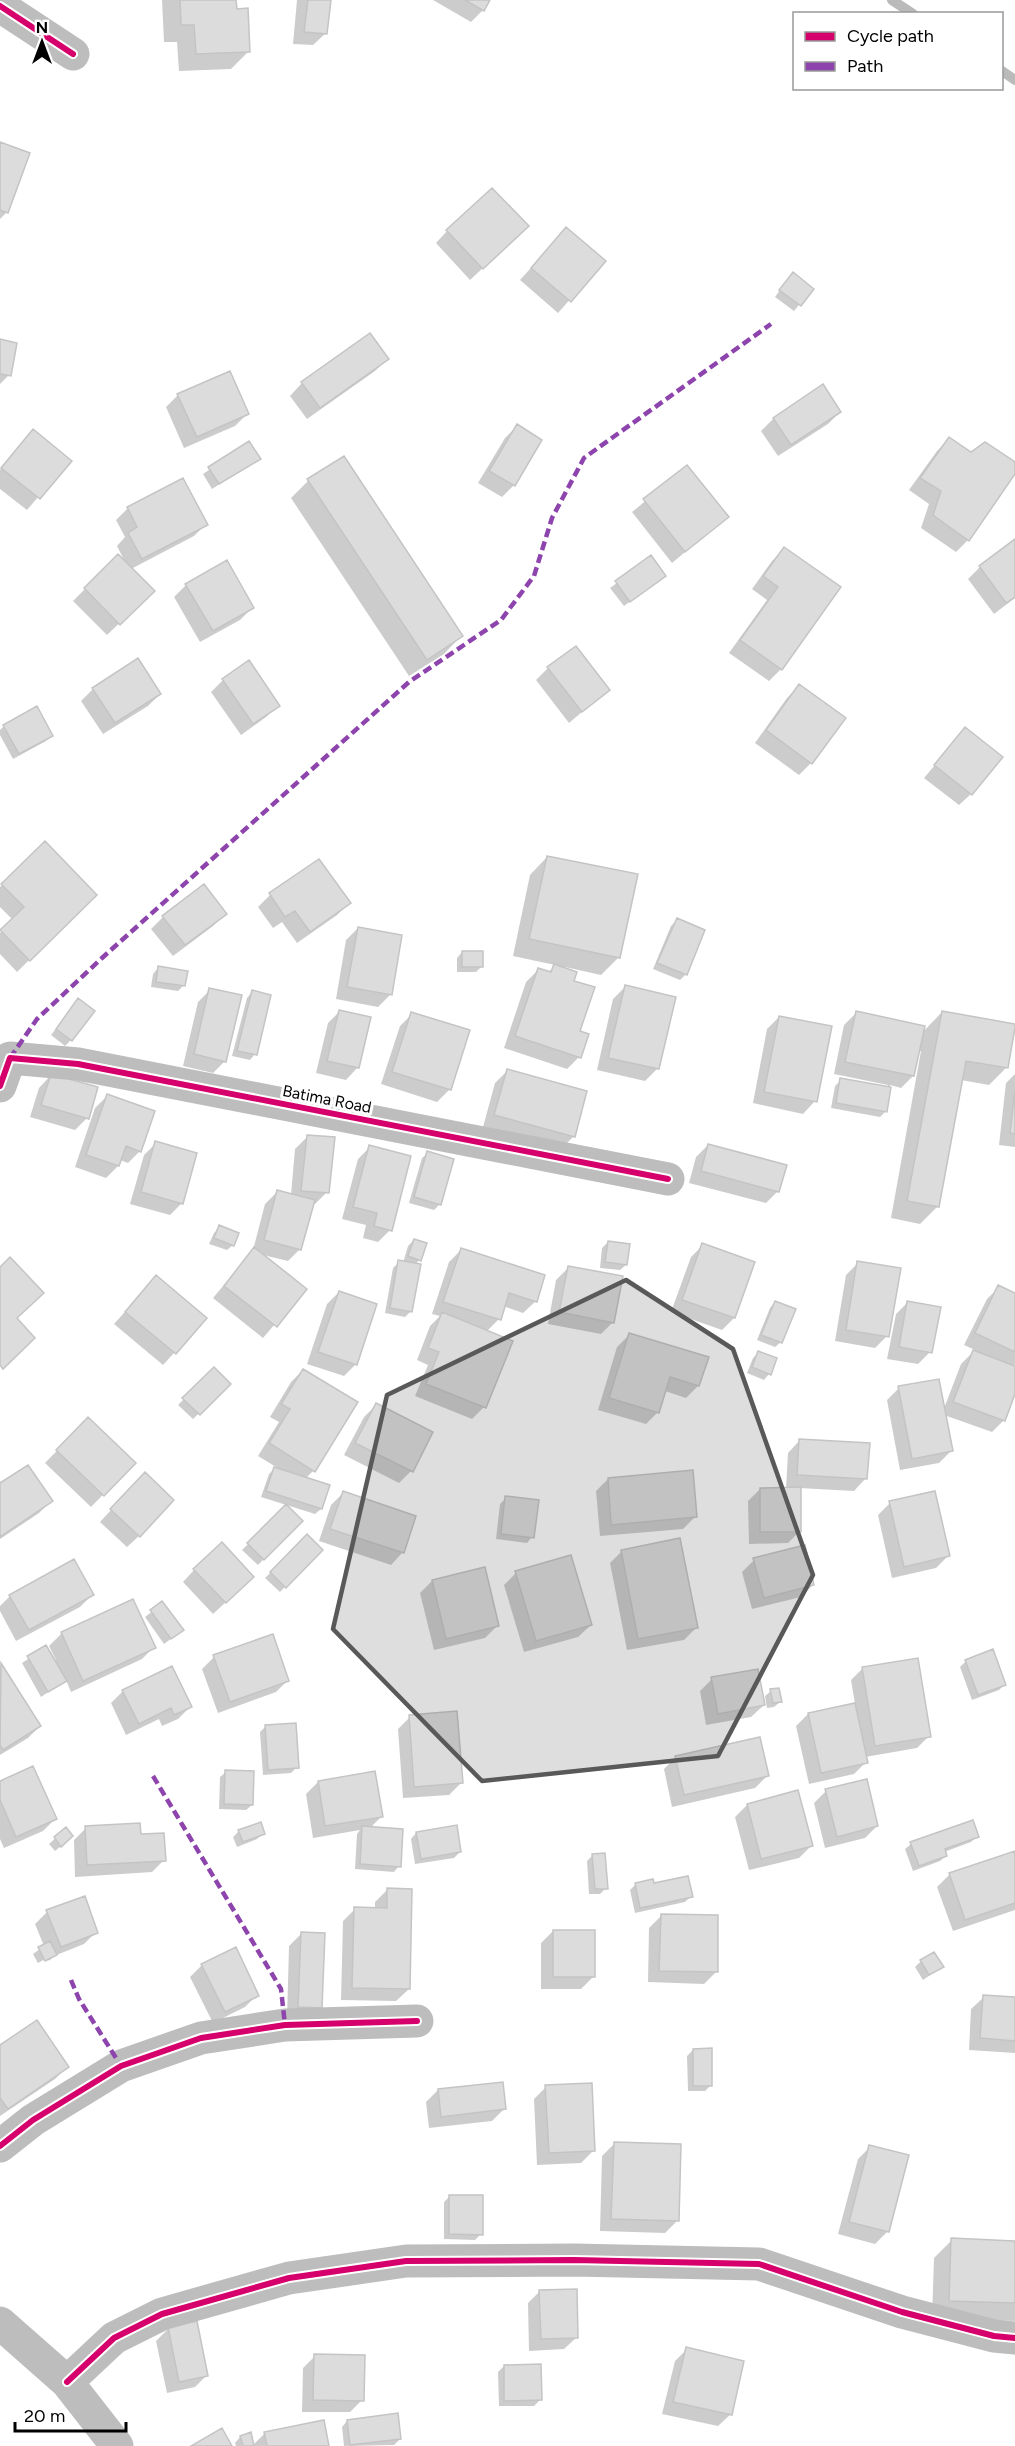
<svg xmlns="http://www.w3.org/2000/svg" width="1015" height="2446" font-family="Figtree,sans-serif">
<style>
.shadow{fill:#0003}
.lines{fill:none;stroke-linecap:round;stroke-linejoin:round}
.stream{stroke:#bababa;stroke-width:10}
.building{fill:#dcdcdc;stroke:#c4c4c4;stroke-width:1.5}
.minor{stroke:#bdbdbd;stroke-width:33}
.quiet{stroke:#8e44ad;stroke-width:4.5;stroke-dasharray:9 4.5;stroke-linecap:butt}
.cycleway-casing{stroke:#fff;stroke-width:10}
.cycleway{stroke:#d6006c;stroke-width:6}
.marked{fill:#595959;fill-opacity:0.2;stroke:#595959;stroke-width:4.5;stroke-linejoin:round}
.labels{text-anchor:middle;dominant-baseline:central;stroke-width:6;stroke-linejoin:round;paint-order:stroke}
.street-label{font-size:16px;fill:#000;stroke:#fff}
</style>
<rect width="100%" height="100%" fill="#fff"/>
<!-- shadow -->
<path class="shadow" d="M162 0H235V10L249 51 231 69 179 71 177 42H164Z
M297 0H329L326 33 313 45 293 44Z
M433 0H489L483 10 471 22Z
M0 143 7 212 0 219Z
M566 229 604 261 558 313 520 280Z
M447 231 515 238 470 280 436 243Z
M787 280 812 289 794 311 775 297Z
M370 335 387 359 375 371 307 419 290 396 301 384Z
M0 341 9 375 0 384Z
M823 386 840 412 828 424 778 456 761 431 773 419Z
M178 395 247 414 235 426 184 448 166 407Z
M517 426 514 485 502 497 478 483 505 438Z
M949 439 971 454 1015 464V471L968 540 956 552 921 528 929 504 909 490 937 451Z
M22 443 69 461 27 510 0 489V470Z
M249 443 259 459 212 489 203 474Z
M687 467 727 517 672 563 632 512Z
M308 481 461 636 444 654 409 676 291 498Z
M128 508 206 524 194 536 131 569 153 591 107 635 73 601 118 556 125 562 117 546 125 537 116 520Z
M1015 541V598L994 614 968 579 980 567Z
M784 549 839 587 781 669 769 681 729 653 767 600 752 589 772 561Z
M651 558 658 581 624 606 610 588Z
M186 585 252 608 240 620 200 642 174 597Z
M548 668 608 690 569 723 536 680Z
M223 680 278 705 266 717 241 735 211 692Z
M799 686 811 763 799 775 755 743 787 698Z
M93 689 160 694 148 706 103 734 81 701Z
M4 726 51 736 46 741 13 759 0 735V730Z
M965 729 971 794 959 805 924 778Z
M44 844 95 895 17 972 0 954V933L13 920 0 907V887Z
M547 857 619 957 601 975 565 967 572 981 579 1057 567 1069 504 1048 526 982 538 970 548 973 555 965 513 956 530 875Z
M270 895 349 903 337 915 297 943 282 922 273 928 258 907Z
M225 914 213 926 173 956 151 929 163 917Z
M677 920 686 974 680 980 653 969 671 926Z
M358 928 390 995 378 1007 336 999 346 940Z
M462 952 482 966 476 972H457V958Z
M158 968 184 985 178 991 151 987 153 974Z
M625 987 674 998 657 1069 645 1081 597 1070 613 999Z
M210 990 225 1061 213 1073 183 1066 198 1002Z
M252 992 255 1054 250 1060 232 1056 247 998Z
M78 1000 71 1040 65 1046 51 1035Z
M340 1011 358 1067 346 1080 316 1073 328 1023Z
M942 1012 1006 1068 989 1085 961 1080 938 1206 920 1224 891 1218 921 1051H918L913 1076 901 1088 890 1085 886 1111 880 1117 831 1108 835 1086 841 1080 887 1088 888 1085 834 1074 844 1025 856 1013 922 1033Z
M412 1014 468 1031 449 1090 437 1102 381 1084 400 1026Z
M779 1017 815 1101 803 1114 753 1103 767 1029Z
M507 1071 574 1136 562 1148 483 1127 495 1083Z
M1015 1074V1147L999 1145 1006 1083Z
M51 1075 87 1118 75 1130 30 1117 39 1088Z
M107 1096 140 1151 128 1163 120 1160 118 1166 106 1178 75 1167 95 1108Z
M307 1137 327 1192 315 1204H312L300 1249 288 1261 259 1254 305 1289 263 1338 213 1298 253 1250 265 1204 277 1192 291 1195 295 1149Z
M156 1143 182 1203 170 1215 130 1204 144 1155Z
M708 1145 778 1191 766 1203 689 1183 696 1157Z
M370 1147 390 1230 378 1242 363 1238 366 1225 342 1219 358 1159Z
M428 1153 452 1160 439 1205 434 1210 409 1203 422 1158Z
M220 1227 233 1245 227 1250 209 1244 214 1233Z
M414 1240 419 1260 415 1265 411 1311 405 1317 385 1313 393 1268 399 1262 403 1263 408 1246Z
M608 1242 626 1265 620 1270 600 1268 602 1248Z
M703 1245 753 1263 734 1318 722 1330 671 1312 691 1257Z
M461 1250 536 1301 523 1313 503 1306 499 1319 486 1332 484 1407 472 1419 415 1396 428 1365 417 1360 430 1326 440 1316 432 1314 449 1262Z
M858 1263 887 1336 875 1348 835 1341 846 1275Z
M568 1268 613 1322 601 1334 548 1324 556 1280Z
M156 1277 205 1319 163 1365 114 1324Z
M999 1287 1015 1295V1364L1013 1367H1015V1390L1004 1420 992 1432 944 1415 951 1451 939 1463 900 1470 887 1400 899 1388 943 1411 961 1364 975 1350 964 1345 987 1299Z
M339 1292 356 1364 344 1376 307 1364 327 1304Z
M775 1302 781 1342 775 1347 757 1340 770 1308Z
M908 1302 930 1352 918 1364 887 1359 896 1314Z
M629 1335 698 1386 686 1398 665 1391 658 1412 646 1424 598 1410 617 1347Z
M759 1352 769 1374 764 1380 747 1373 753 1358Z
M214 1369 229 1384 193 1419 178 1405Z
M303 1370 313 1471 306 1478 328 1486 321 1509 315 1514 261 1497 269 1474 276 1467 258 1456 279 1422 270 1417 291 1382Z
M376 1405 411 1471 399 1483 344 1455 364 1417Z
M88 1419 134 1463 91 1507 45 1463Z
M800 1440 866 1478 854 1491 799 1488 800 1531 788 1543 749 1544 748 1501 760 1489H786L788 1453Z
M608 1479 695 1517 683 1529 600 1536 596 1491Z
M0 1485 51 1501 39 1513 0 1539Z
M133 1486 139 1536 127 1547 100 1522Z
M343 1493 403 1552 391 1565 319 1541 331 1505Z
M506 1498 532 1537 527 1543 496 1539 500 1504Z
M890 1503 948 1556 936 1568 892 1578 878 1515Z
M286 1506 301 1521 258 1565 242 1550Z
M307 1536 321 1550 280 1592 265 1578Z
M622 1551 696 1628 684 1640 627 1650 610 1563Z
M754 1560 813 1585 801 1597 752 1609 742 1572Z
M194 1570 240 1589 213 1614 183 1582Z
M516 1573 591 1625 578 1637 524 1652 504 1585Z
M432 1581 497 1626 485 1638 434 1650 420 1593Z
M92 1595 80 1607 16 1641 0 1611V1606L10 1596Z
M132 1601 154 1647 142 1659 71 1692 66 1680 41 1697 22 1663 46 1647 54 1661 56 1660 49 1646 61 1634Z
M162 1604 176 1635 164 1644 145 1617Z
M214 1657 288 1680 276 1692 218 1713 202 1669Z
M966 1661 1005 1684 999 1690 972 1700 960 1667Z
M0 1665 40 1726 28 1738 0 1755Z
M863 1668 929 1736 917 1748 865 1757 866 1762 854 1774 809 1784 796 1726 808 1714 855 1704 851 1680Z
M712 1679 764 1705 751 1717 706 1725 700 1691Z
M123 1691 190 1707 178 1719 162 1726 159 1719 126 1735 111 1703Z
M771 1691 780 1702 774 1707 767 1708 765 1696Z
M410 1717 461 1783 449 1795 403 1798 398 1729Z
M266 1726 297 1767 291 1773 263 1775 260 1732Z
M676 1757 767 1776 755 1788 672 1807 664 1769Z
M226 1772 252 1805 246 1810 219 1809 220 1777Z
M318 1782 381 1817 370 1828 399 1866 394 1872 355 1869 357 1834 360 1830 313 1838 306 1794Z
M0 1783 55 1819 43 1831 4 1848 0 1839Z
M826 1791 877 1826 865 1838 825 1848 814 1803Z
M747 1805 811 1846 799 1858 749 1870 735 1817Z
M86 1828 139 1835 164 1860 152 1872 75 1877 74 1840Z
M66 1829V1842L55 1851 49 1844Z
M239 1831 263 1833 257 1839 237 1847 233 1837Z
M416 1833 460 1852 454 1858 415 1864 411 1839Z
M977 1836 971 1842 944 1852 946 1856 940 1861 913 1871 905 1849 911 1844Z
M1015 1852V1910L953 1931 937 1887 949 1875Z
M593 1855 606 1888 600 1894H589L587 1861Z
M635 1885H653L691 1896 685 1902 635 1913 630 1890Z
M387 1890 409 1989 396 2001 341 2000 343 1921 355 1909H375V1902Z
M47 1912 96 1932 84 1944 54 1956 49 1961V1957L38 1963 39 1965 33 1954 44 1946 35 1924Z
M661 1916 716 1972 704 1984 648 1982 649 1928Z
M553 1931 593 1977 581 1989H541V1943Z
M301 1934 321 2007 287 2019 289 1946Z
M921 1961 942 1967 923 1980 915 1967Z
M202 1965 257 1995 245 2007 213 2023 190 1977Z
M984 1997 1015 1999V2053L969 2050 971 2009Z
M0 2047 67 2067 55 2079 0 2116Z
M693 2050 711 2085 705 2091H688L687 2056Z
M546 2087 593 2151 581 2163 537 2165 534 2099Z
M438 2090 504 2109 492 2121 429 2128 426 2102Z
M614 2144 677 2221 665 2233 600 2231 602 2156Z
M870 2147 887 2232 875 2244 838 2234 858 2159Z
M450 2196 481 2234 475 2240 444 2239V2202Z
M952 2240 1015 2242V2321L932 2318 934 2258Z
M540 2291 577 2337 564 2349 529 2351 528 2303Z
M168 2329 207 2375 195 2387 167 2393 156 2341Z
M687 2349 731 2414 718 2426 662 2414 675 2361Z
M315 2356 362 2400 350 2412H302L303 2368Z
M504 2366 540 2400 534 2406H499L498 2372Z
M347 2421 400 2439 394 2445 344 2446 342 2427Z
M265 2433 328 2446H236L235 2443 240 2437 253 2445Z"/>
<g class="lines">
<!-- stream -->
<path class="stream" d="M892 0 913 14
M1002 71 1015 80"/>
</g>
<!-- building -->
<path class="building" d="M180 0H236L237 9 248 8 250 52 196 54 194 25H181Z
M308 0H331L327 34 304 32Z
M465 0H490L484 11Z
M0 142 30 153 8 213 0 210Z
M492 188 529 226 483 269 446 230Z
M566 227 606 261 571 302 531 268Z
M793 272 814 289 801 306 779 290Z
M370 333 389 359 320 408 301 382Z
M0 339 17 343 11 376 0 374Z
M230 371 249 414 197 437 177 394Z
M823 384 841 412 791 445 773 418Z
M517 424 542 440 515 486 489 471Z
M33 429 72 461 40 499 1 468Z
M949 437 971 452 985 442 1015 462V474L969 541 933 515 941 491 920 478Z
M249 441 261 459 219 484 208 467Z
M344 456 463 636 427 660 307 479Z
M687 465 729 517 685 552 643 499Z
M183 478 208 525 142 559 128 533 137 527 127 507Z
M1015 539V597L1006 603 979 566Z
M784 547 841 587 782 670 740 640 778 587 763 576Z
M118 554 155 591 120 625 84 588Z
M651 555 666 576 630 602 615 581Z
M227 560 254 608 213 631 185 584Z
M576 646 610 690 582 712 547 667Z
M138 658 161 694 115 723 92 688Z
M249 660 280 706 253 724 222 679Z
M799 684 846 718 812 764 766 730Z
M37 706 53 736 19 754 3 725Z
M965 727 1003 757 972 795 934 765Z
M45 841 97 895 30 961 0 930 24 907 1 884Z
M547 856 638 874 620 958 529 939Z
M319 859 351 903 310 932 295 911 285 917 269 893Z
M204 884 227 914 185 945 162 916Z
M677 918 705 930 687 975 657 963Z
M358 927 402 935 392 995 347 987Z
M462 951H483V967H462Z
M554 964 577 972 574 981 595 987 580 1031 589 1034 581 1058 515 1036 538 968 551 972Z
M158 966 188 971 185 986 156 982Z
M625 985 676 997 659 1069 608 1058Z
M209 988 242 995 226 1062 194 1054Z
M252 990 271 995 257 1055 237 1051Z
M78 998 95 1011 72 1041 56 1029Z
M339 1010 371 1017 359 1068 327 1061Z
M856 1011 925 1026 914 1076 845 1062Z
M942 1011 1015 1024V1028L1008 1068 966 1061 939 1207 907 1201Z
M411 1012 470 1030 451 1090 392 1072Z
M779 1016 832 1026 817 1102 764 1092Z
M507 1069 587 1091 575 1137 494 1115Z
M51 1074 98 1087 89 1119 41 1105Z
M840 1078 891 1087 887 1112 836 1103Z
M1015 1090V1134L1010 1133Z
M107 1094 155 1111 141 1152 126 1146 119 1166 86 1155Z
M307 1135 335 1137 329 1193 301 1191Z
M155 1141 197 1153 183 1204 141 1192Z
M708 1144 787 1165 779 1192 701 1171Z
M369 1145 411 1156 392 1231 374 1226 377 1213 353 1207Z
M427 1151 454 1159 441 1205 414 1197Z
M277 1190 315 1200 301 1250 264 1240Z
M219 1225 239 1233 234 1246 214 1238Z
M414 1239 427 1243 421 1261 408 1256Z
M608 1241 630 1244 627 1265 605 1262Z
M702 1243 755 1262 735 1318 682 1300Z
M254 1247 307 1289 277 1327 224 1286Z
M461 1248 545 1275 537 1302 509 1293 501 1320 443 1302Z
M10 1257 44 1293 17 1318 35 1338 3 1369 0 1365V1267Z
M398 1260 421 1264 412 1312 390 1308Z
M857 1261 901 1268 889 1337 846 1330Z
M568 1266 623 1276 614 1323 559 1312Z
M156 1275 207 1318 176 1354 125 1312Z
M998 1285 1015 1293V1352L975 1333Z
M339 1291 377 1304 357 1365 318 1352Z
M775 1301 796 1309 782 1343 761 1335Z
M907 1301 941 1307 932 1353 899 1347Z
M442 1312 513 1341 486 1408 426 1384 439 1352 428 1348Z
M629 1333 709 1357 699 1386 670 1377 659 1413 609 1398Z
M973 1350 1015 1366V1394L1005 1421 953 1402Z
M758 1351 777 1358 771 1375 752 1367Z
M214 1367 231 1384 200 1415 182 1398Z
M303 1369 358 1402 315 1472 269 1443 290 1409 281 1404Z
M939 1379 953 1451 912 1459 898 1386Z
M376 1403 433 1432 413 1472 355 1443Z
M88 1417 136 1463 104 1496 56 1450Z
M799 1439 870 1443 867 1479 797 1475Z
M28 1465 53 1501 0 1537V1483Z
M274 1467 330 1485 322 1509 266 1491Z
M693 1470 697 1517 611 1525 608 1478Z
M145 1472 174 1500 140 1537 110 1509Z
M801 1487V1532H760V1488Z
M343 1491 416 1516 404 1553 330 1529Z
M935 1491 950 1556 904 1567 889 1501Z
M505 1496 539 1500 534 1538 501 1534Z
M286 1504 303 1521 264 1560 247 1543Z
M307 1534 323 1550 286 1588 270 1572Z
M680 1538 698 1628 638 1639 621 1550Z
M222 1542 254 1577 226 1603 193 1569Z
M805 1545 814 1585 764 1598 753 1558Z
M571 1555 592 1625 536 1641 515 1571Z
M74 1559 94 1595 29 1630 9 1595Z
M485 1567 499 1626 446 1639 432 1580Z
M133 1599 156 1648 83 1681 61 1632Z
M162 1601 184 1630 171 1639 150 1610Z
M273 1634 289 1681 230 1702 213 1655Z
M46 1645 67 1681 48 1692 27 1656Z
M993 1649 1006 1685 978 1695 965 1660Z
M918 1658 931 1737 875 1746 862 1667Z
M1 1663 41 1726 3 1750 0 1745Z
M172 1666 192 1707 174 1715 171 1708 139 1724 122 1690Z
M758 1669 765 1705 718 1714 711 1677Z
M779 1688 782 1702 773 1703 770 1689Z
M855 1703 868 1763 821 1773 808 1713Z
M457 1711 463 1783 414 1787 409 1715Z
M296 1723 299 1768 268 1770 265 1725Z
M760 1737 769 1776 684 1795 675 1756Z
M33 1766 57 1819 16 1837 0 1800V1781Z
M225 1770 254 1771 253 1805 224 1804Z
M375 1771 383 1817 325 1826 318 1781Z
M867 1779 878 1826 837 1837 825 1789Z
M798 1790 813 1846 761 1859 747 1804Z
M973 1820 979 1837 945 1849 947 1856 919 1866 910 1842Z
M261 1822 265 1834 243 1842 238 1830Z
M140 1823 141 1834 164 1833 166 1861 87 1865 85 1826Z
M457 1825 461 1852 421 1859 416 1832Z
M362 1826 403 1829 401 1867 360 1864Z
M66 1827 73 1836 61 1847 54 1837Z
M1015 1851V1903L965 1920 949 1873Z
M605 1853 608 1889H595L592 1854Z
M688 1876 693 1897 640 1908 635 1883 653 1879 654 1883Z
M387 1888 412 1889 410 1989 352 1988 354 1907 387 1908Z
M85 1896 98 1933 61 1947 46 1910Z
M661 1914 718 1915V1972L659 1971Z
M553 1930H595V1977H553Z
M301 1932 325 1933 322 2008 298 2007Z
M50 1941 57 1955 45 1961 38 1947Z
M236 1947 259 1996 225 2012 201 1964Z
M934 1952 944 1967 929 1975 920 1960Z
M983 1995 1015 1997V2041L980 2038Z
M37 2020 69 2067 8 2109 0 2098V2045Z
M712 2048V2086H693V2049Z
M503 2082 506 2109 441 2117 438 2089Z
M592 2083 595 2151 549 2153 545 2085Z
M614 2142 681 2144 679 2221 611 2219Z
M869 2145 909 2155 889 2232 849 2222Z
M449 2195H483V2235L449 2234Z
M951 2238 1015 2241V2303L949 2301Z
M577 2289 578 2338 541 2339 539 2290Z
M197 2321 208 2376 179 2382 168 2327Z
M686 2347 744 2361 732 2415 673 2402Z
M314 2354 365 2355 364 2401 313 2400Z
M541 2364 542 2400 504 2401V2365Z
M398 2413 401 2439 350 2445 347 2420Z
M324 2420 329 2446H267L264 2432Z
M222 2428 232 2446H191Z
M251 2432 254 2446H243L240 2436Z"/>
<g class="lines">
<!-- minor -->
<path class="minor" d="M0 6 73 54
M0 1086 10 1058 78 1064 668 1179
M0 2146 33 2120 121 2066 201 2038 285 2025 417 2021
M0 2323 67 2382 117 2446
M67 2382 114 2338 162 2314 289 2278 406 2261 574 2260 759 2264 902 2312 994 2336 1015 2338"/>
<!-- quiet -->
<path class="quiet" d="M10 1058 37 1019 102 958 409 682 501 620 534 576 552 518 584 458 771 324
M153 1776 281 1989 285 2025
M71 1980 79 1999 121 2066"/>
<!-- cycleway casing -->
<g class="cycleway-casing">
<path id="cycleway" d="M0 6 73 54
M0 1086 10 1058 78 1064 668 1179
M0 2146 33 2120 121 2066 201 2038 285 2025 417 2021
M67 2382 114 2338 162 2314 289 2278 406 2261 574 2260 759 2264 902 2312 994 2336 1015 2338"/>
</g>
<!-- cycleway -->
<use href="#cycleway" class="cycleway"/>
</g>
<!-- marked area -->
<path class="marked" d="M626 1280 733 1349 813 1575 718 1756 482 1781 333 1629 387 1395Z"/>
<g class="labels">
<!-- street labels -->
<g class="street-label">
<text transform="translate(327 1099) rotate(11)">Batima Road</text>
</g>
</g>
<!-- legend -->
<rect x="793" y="12" width="210" height="78" fill="#ffffff" stroke="#999999" stroke-width="1.5"/>
<rect x="805" y="32" width="30" height="9" fill="#d6006c" stroke="#999999" stroke-width="1.5"/>
<text x="847" y="42" font-size="18" fill="#000000">Cycle path</text>
<rect x="805" y="62" width="30" height="9" fill="#8e44ad" stroke="#999999" stroke-width="1.5"/>
<text x="847" y="72" font-size="18" fill="#000000">Path</text>
<!-- north arrow -->
<g transform="translate(42 42)" stroke="#ffffff" stroke-width="4.5" paint-order="stroke">
<path d="M0-4.5L10 22L0 15L-10 22Z" fill="#000000"/>
<text y="-9" font-size="16" font-weight="bold" text-anchor="middle" fill="#000000">N</text>
</g>
<!-- scale -->
<path d="M15 2422v9h111v-9" fill="none" stroke="#000000" stroke-width="3"/>
<text x="24" y="2422" font-size="18" fill="#000000" stroke="#ffffff" stroke-width="4.5" paint-order="stroke">20 m</text>
</svg>
